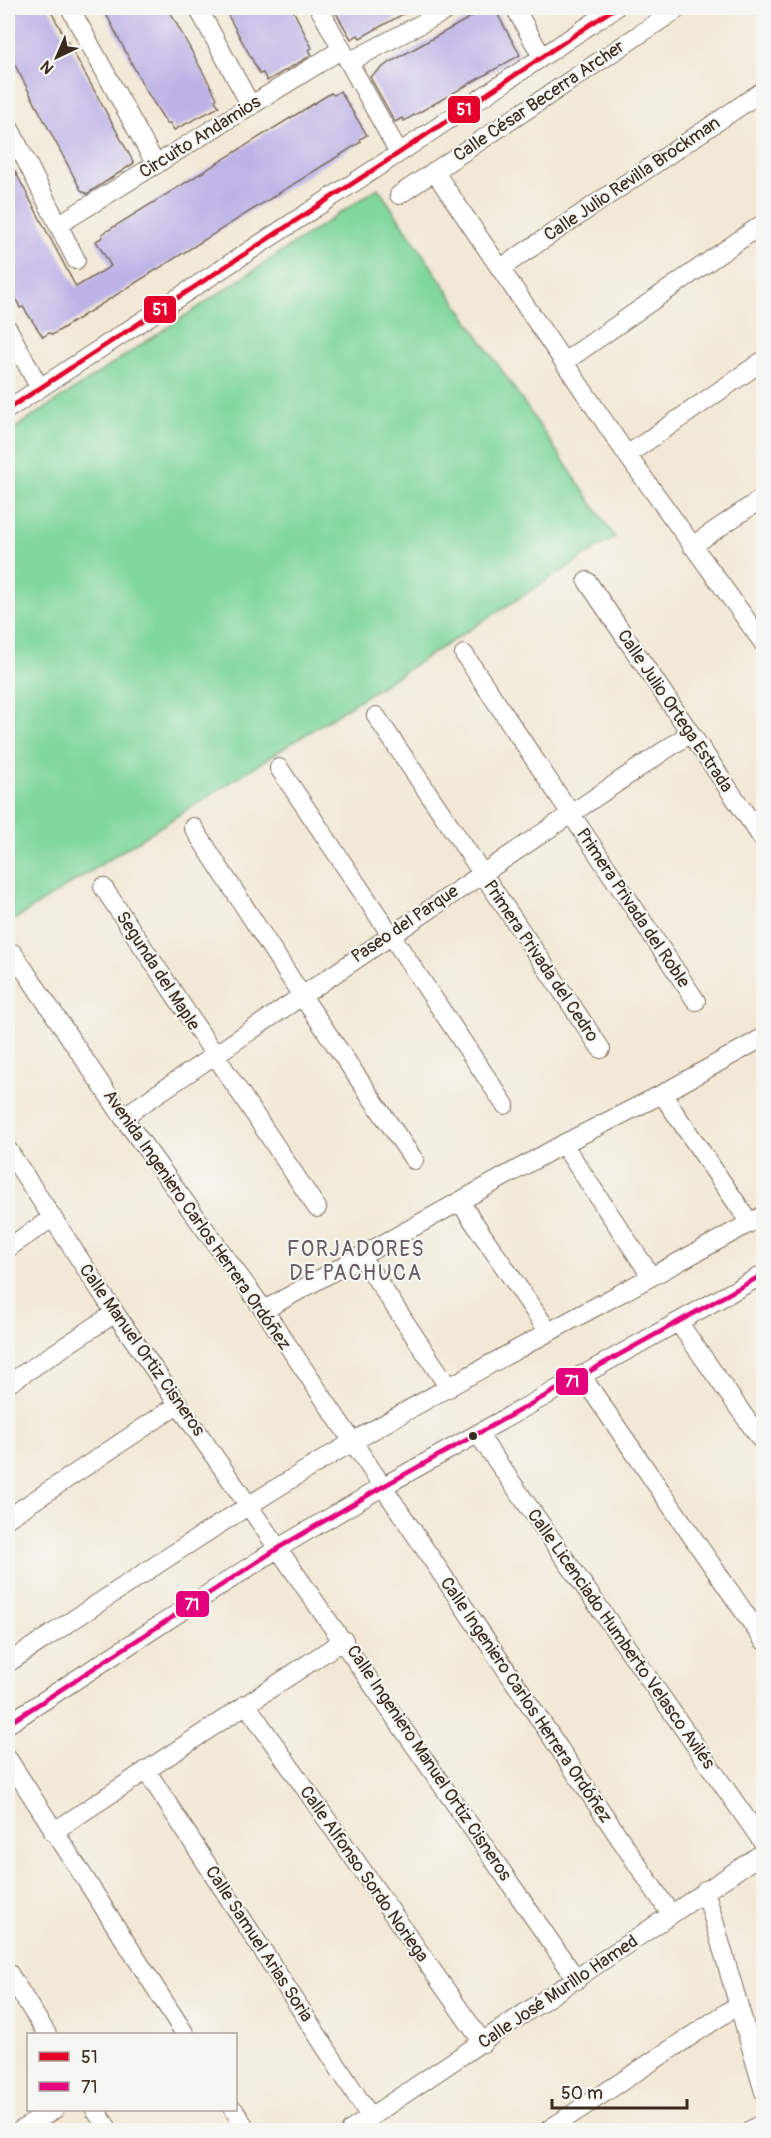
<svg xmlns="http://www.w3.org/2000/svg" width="771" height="2138" font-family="Pangolin,sans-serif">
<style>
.green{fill:#80d79b;stroke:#5e805c;stroke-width:1.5}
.building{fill:#bdb2e6}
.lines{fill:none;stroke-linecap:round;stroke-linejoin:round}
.minor-casing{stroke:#7b6c5e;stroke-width:20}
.minor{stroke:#fff;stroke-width:18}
.bus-1-casing{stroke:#f6f6f2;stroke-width:9}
.bus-2-casing{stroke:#f6f6f2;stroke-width:9}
.bus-1{stroke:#e4002b;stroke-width:4.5}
.bus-2{stroke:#e5007d;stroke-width:4.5}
.bus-dot{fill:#3b2a1e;stroke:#f6f6f2;stroke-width:2}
.labels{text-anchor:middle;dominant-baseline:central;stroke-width:4.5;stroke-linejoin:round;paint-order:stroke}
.street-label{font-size:18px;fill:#3b2a1e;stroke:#f6f6f2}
.quarter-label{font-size:21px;letter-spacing:1.5px;fill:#685a64;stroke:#f6f6f2}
.line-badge{stroke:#f6f6f2;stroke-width:2}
.badge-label{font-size:16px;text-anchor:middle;font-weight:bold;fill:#fff}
</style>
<rect width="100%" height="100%" fill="#f6f6f2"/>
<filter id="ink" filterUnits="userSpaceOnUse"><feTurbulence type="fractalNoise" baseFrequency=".0167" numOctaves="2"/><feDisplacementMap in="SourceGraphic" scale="12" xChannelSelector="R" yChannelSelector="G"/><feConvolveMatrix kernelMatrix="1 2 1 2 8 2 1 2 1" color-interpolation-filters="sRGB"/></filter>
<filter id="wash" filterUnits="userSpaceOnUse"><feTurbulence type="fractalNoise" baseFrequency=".008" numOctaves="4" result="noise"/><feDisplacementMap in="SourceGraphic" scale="24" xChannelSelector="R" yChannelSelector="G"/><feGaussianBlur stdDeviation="1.35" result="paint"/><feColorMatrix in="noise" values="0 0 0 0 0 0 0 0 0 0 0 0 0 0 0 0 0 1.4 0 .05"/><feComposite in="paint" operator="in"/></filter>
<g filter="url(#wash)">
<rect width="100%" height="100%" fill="#f2e8d5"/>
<!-- green -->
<path class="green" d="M378 188 615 537 8 924V433Z"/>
<g id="blocks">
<!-- building -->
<path class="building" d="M8 8H49L134 163 87 194 81 190 8 52Z
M103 8H168L217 98 215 100 219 107 174 130 170 123 167 124 145 89Z
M224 8H292L312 48 309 50 312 55 267 81 263 73 260 74Z
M333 8H414L360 38 358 35 351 39Z
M487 8H494L520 55 404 121 402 118 395 122 370 77 387 64Z
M340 91 367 135 360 139 361 142 52 335 49 333 43 337 23 307 20 308 8 280V158L76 287 111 266 96 241 103 237 102 234 305 109 331 93 334 95Z"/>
</g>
</g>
<g filter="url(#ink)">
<use href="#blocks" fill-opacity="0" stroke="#7b6c5e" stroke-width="1.5"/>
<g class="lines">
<!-- minor casing -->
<g class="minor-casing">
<path id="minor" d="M70 8 156 165
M198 8 251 106
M319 8 399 153
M515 8 542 57
M349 62 451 8
M8 125 76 260
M434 171 627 455 764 644
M399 195 679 8
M58 225 342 49
M501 268 764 90
M8 329 39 387
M564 362 764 223
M8 409 399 153 615 8
M627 455 764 360
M692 546 764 497
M587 581 764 841
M464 654 696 1001
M376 716 601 1049
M279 768 505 1105
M193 827 302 996 414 1160
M103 887 317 1208
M13 953 123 1117 264 1310 670 1913
M662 1094 750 1223
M123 1117 689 734
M563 1144 651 1276
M8 1150 115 1313 577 1980
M460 1202 548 1331
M8 1248 52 1218
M361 1256 449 1388
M264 1310 563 1144 662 1094 764 1037
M678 1322 764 1444
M581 1375 764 1641
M8 1384 115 1313
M478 1434 764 1844
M8 1518 179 1404
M8 1663C121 1588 234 1512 351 1443 486 1363 626 1292 764 1215
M246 1704 483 2043
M8 1724 280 1547 382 1487 764 1274
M8 1759 185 2034
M146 1770 371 2118
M53 1832 344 1640
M705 1890 764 2092
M8 1972 47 2034
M95 2110 109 2130
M234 2110 247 2130
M21 2130 54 2110
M351 2130 764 1852
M548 2130 738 2005
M751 2130 764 2122"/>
</g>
<!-- minor -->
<use href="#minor" class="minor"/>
<!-- bus-1 casing -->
<g class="bus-1-casing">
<path id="bus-1" d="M8 409 399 153 615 8"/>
</g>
<!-- bus-2 casing -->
<g class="bus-2-casing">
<path id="bus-2" d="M8 1724 280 1547 382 1487 764 1274"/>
</g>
<!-- bus-1 -->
<use href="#bus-1" class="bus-1"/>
<!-- bus-2 -->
<use href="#bus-2" class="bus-2"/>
</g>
</g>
<!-- markers -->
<circle class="bus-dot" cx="473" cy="1436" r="5"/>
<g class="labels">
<!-- street labels -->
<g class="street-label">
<text transform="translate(539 101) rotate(-34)">Calle César Becerra Archer</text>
<text transform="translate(200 137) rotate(-32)">Circuito Andamios</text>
<text transform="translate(632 179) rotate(-34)">Calle Julio Revilla Brockman</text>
<text transform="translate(675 711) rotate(56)">Calle Julio Ortega Estrada</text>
<text transform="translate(633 908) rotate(56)">Primera Privada del Roble</text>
<text transform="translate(405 924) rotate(-34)">Paseo del Parque</text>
<text transform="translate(541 961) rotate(56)">Primera Privada del Cedro</text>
<text transform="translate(158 971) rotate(57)">Segunda del Maple</text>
<text transform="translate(197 1220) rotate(55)">Avenida Ingeniero Carlos Herrera Ordóñez</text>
<text transform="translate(142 1350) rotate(55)">Calle Manuel Ortiz Cisneros</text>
<text transform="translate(621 1639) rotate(55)">Calle Licenciado Humberto Velasco Avilés</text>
<text transform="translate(526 1700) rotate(56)">Calle Ingeniero Carlos Herrera Ordóñez</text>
<text transform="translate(429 1763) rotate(56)">Calle Ingeniero Manuel Ortiz Cisneros</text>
<text transform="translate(364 1874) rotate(55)">Calle Alfonso Sordo Noriega</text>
<text transform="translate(259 1944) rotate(57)">Calle Samuel Arias Soria</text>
<text transform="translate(558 1992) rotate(-34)">Calle José Murillo Hamed</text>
</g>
<!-- quarter labels -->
<g class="quarter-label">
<text x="356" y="1249">FORJADORES<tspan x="356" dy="24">DE PACHUCA</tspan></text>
</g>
</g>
<g class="line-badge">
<rect x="447" y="95" width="34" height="29" rx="6" fill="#e4002b"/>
<rect x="143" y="295" width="34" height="29" rx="6" fill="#e4002b"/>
<rect x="555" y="1367" width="34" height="29" rx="6" fill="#e5007d"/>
<rect x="175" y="1590" width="35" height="28" rx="6" fill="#e5007d"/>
</g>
<g class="badge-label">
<text x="464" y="115">51</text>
<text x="160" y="315">51</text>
<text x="572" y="1387">71</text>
<text x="192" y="1610">71</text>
</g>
<!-- margin -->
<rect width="771" height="2138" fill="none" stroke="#f6f6f2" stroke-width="30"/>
<!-- legend -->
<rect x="27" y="2033" width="210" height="78" fill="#f6f6f2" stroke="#aba49d" stroke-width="1.5"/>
<rect x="39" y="2052" width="30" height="9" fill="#e4002b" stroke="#aba49d" stroke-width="1.5"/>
<text x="81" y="2063" font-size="18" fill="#3b2a1e">51</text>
<rect x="39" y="2082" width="30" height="9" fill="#e5007d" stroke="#aba49d" stroke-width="1.5"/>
<text x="81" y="2093" font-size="18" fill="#3b2a1e">71</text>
<!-- north arrow -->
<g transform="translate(57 57) rotate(224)" stroke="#f6f6f2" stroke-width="4.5" paint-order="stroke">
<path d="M0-4.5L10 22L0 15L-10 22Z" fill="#3b2a1e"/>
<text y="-9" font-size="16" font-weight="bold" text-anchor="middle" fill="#3b2a1e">N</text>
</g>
<!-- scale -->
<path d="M552 2099v9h135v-9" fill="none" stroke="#3b2a1e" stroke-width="3"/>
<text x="561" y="2099" font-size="18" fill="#3b2a1e" stroke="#f6f6f2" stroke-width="4.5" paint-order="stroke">50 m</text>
</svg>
